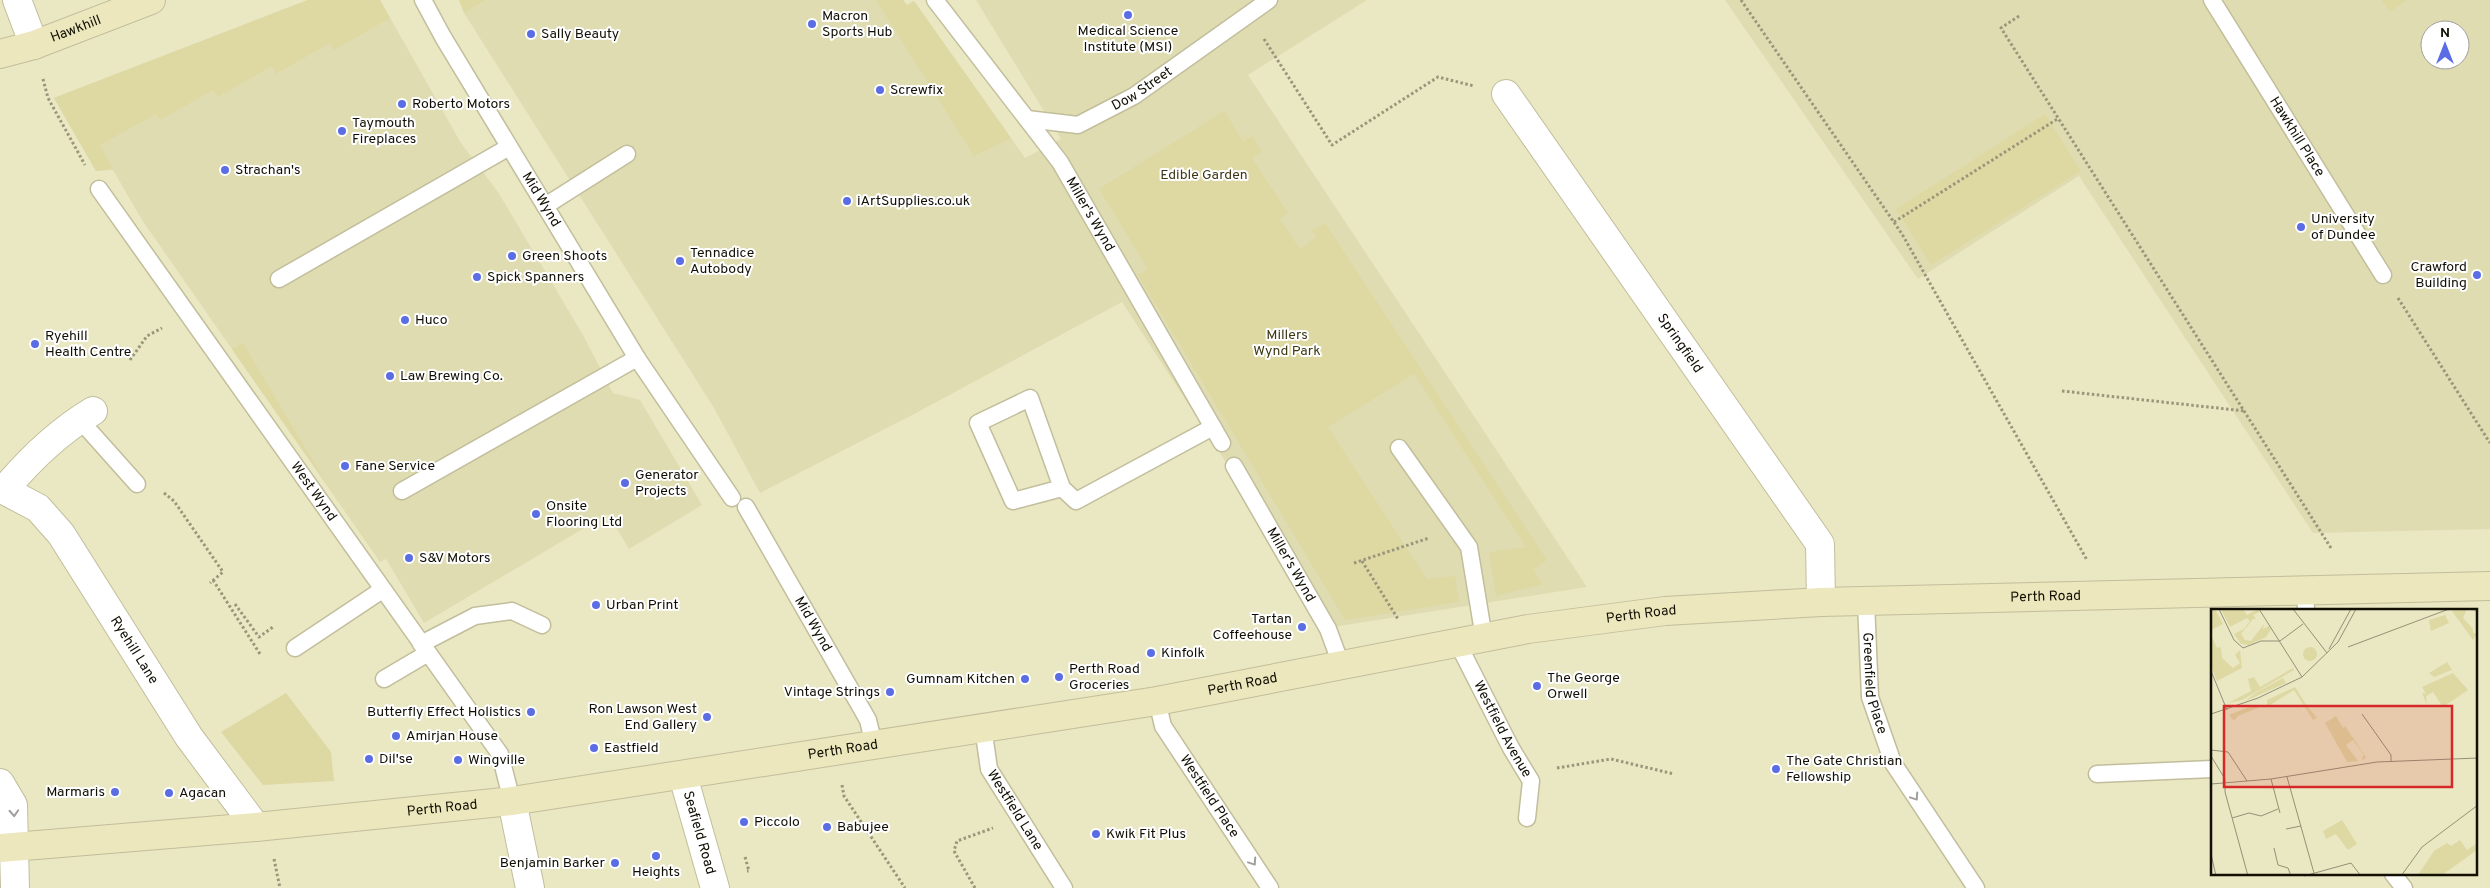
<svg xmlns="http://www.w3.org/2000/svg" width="2490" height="888" font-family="Overpass,sans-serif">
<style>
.built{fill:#e0dcb1;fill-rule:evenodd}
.green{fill:#ded8a3}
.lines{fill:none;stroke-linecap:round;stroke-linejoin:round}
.lane-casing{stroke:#c2be9c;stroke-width:19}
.street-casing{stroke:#c2be9c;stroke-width:30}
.secondary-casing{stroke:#c2be9c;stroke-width:30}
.path{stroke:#99967b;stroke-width:3;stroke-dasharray:2.5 2.5;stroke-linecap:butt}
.lane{stroke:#fff;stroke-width:16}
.street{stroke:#fff;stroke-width:28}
.secondary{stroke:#ece7bc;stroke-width:28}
.oneway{stroke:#a09f9b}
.poi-dot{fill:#5a6de4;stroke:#fff;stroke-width:2}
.labels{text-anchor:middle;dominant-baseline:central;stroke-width:4;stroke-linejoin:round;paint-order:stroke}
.poi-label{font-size:14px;fill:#110f04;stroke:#fff;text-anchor:start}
.street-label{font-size:14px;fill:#110f04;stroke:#fff}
.park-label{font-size:14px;fill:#3d3814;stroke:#fff}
.inset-road{fill:none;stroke:#939177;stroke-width:1}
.view{fill:#d62828;fill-opacity:0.15;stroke:#d62828;stroke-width:2.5}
.inset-edge{fill:none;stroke:#110f04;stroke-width:2.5}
</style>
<rect width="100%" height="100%" fill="#eae7c3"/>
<!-- built -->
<path class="built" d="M308 0H380L461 143 498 192 583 335 613 393 640 400 702 505 629 549 608 514 424 623 386 559 380 562 142 220 113 170 96 171 54 98Z
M459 0H903L907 5 914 1 1025 158 1061 139 976 0H1367L1248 75 1587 587 1333 627 1122 302 916 413 760 493 714 408 464 13Z
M1725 0H2490V529L2313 533 2079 176 1918 279ZM2430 30H2460V60H2430Z"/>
<!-- green -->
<path class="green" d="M308 0H380L390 18 334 50 330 43 276 74 272 66 218 97 213 90 160 120 156 114 100 145 113 169 96 171 54 98Z
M459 0H485L464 13Z
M876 0H903L907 5 914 1 1011 138 974 156Z
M2381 0H2407L2390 12Z
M1224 111 1243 141 1252 136 1262 152 1252 158 1288 213 1280 219 1300 249 1316 237 1312 230 1325 223 1547 560 1533 570 1543 584 1496 596 1489 552 1526 547 1414 374 1328 427 1427 579 1455 576 1459 602 1345 620 1138 275 1148 269 1099 189Z
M2045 114 2081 171 1931 265 1896 209Z
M243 343 328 486 232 349Z
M286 693 331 752 334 781 263 785 221 732Z"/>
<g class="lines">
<!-- lane casing -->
<g class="lane-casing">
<g id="lane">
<path id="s1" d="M423 0 443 37 637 358 732 498"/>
<path id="s2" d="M935 0 1060 162 1222 443"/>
<path id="s3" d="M2212 0 2383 275"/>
<path id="s4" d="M1027 119 1078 125 1134 96 1269 0"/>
<path id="s5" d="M99 189 500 754 512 801"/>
<path d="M545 206 627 154"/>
<path d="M279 279 509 147"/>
<path d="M79 419 137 484"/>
<path d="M1399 448 1469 547 1484 638"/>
<path id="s6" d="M1234 466 1328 629 1342 667"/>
<path d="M1062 488 1030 398 978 423 1013 501 1062 488 1076 501 1213 427"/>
<path d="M402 491 637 358"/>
<path id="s7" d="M746 507 868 720 874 745"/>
<path d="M2305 591 2306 610"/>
<path id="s8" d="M1866 602 1870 697 1893 763 1976 888"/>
<path d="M421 644 475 616 512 611 542 625"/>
<path id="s9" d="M1458 644 1511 748 1531 781 1527 818"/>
<path d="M295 648 382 590"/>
<path d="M384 679 428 653"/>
<path id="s10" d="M1157 701 1163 726 1270 888"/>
<path id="s11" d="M983 727 989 769 1064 888"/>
<path d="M2097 774 2212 769"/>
<path d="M2393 874 2404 888"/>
</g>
</g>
<!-- street casing -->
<g class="street-casing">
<g id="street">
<path d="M17 0 34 45"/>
<path id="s12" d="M1506 94 1820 544 1821 602"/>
<path id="s13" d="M0 488 38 508 61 534 189 737 256 827"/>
<path d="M5 489C31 458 58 432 93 411"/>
<path id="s14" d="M683 776 715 888"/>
<path d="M0 783 13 805 15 888"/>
<path d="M512 801 530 888"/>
</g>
</g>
<!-- secondary casing -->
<g class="secondary-casing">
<g id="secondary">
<path id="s15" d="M0 54 34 45 151 0"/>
<path id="s16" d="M0 848 256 827 512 801 1157 701 1528 629 1665 611 1821 602 2490 586"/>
</g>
</g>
<!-- path -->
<path class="path" d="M1741 0 1902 234 2087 560
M2019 16 2001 28 2331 548
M1264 39 1332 145 1438 77 1474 86
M43 79 48 98 85 165
M1894 222 2059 118
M2398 298 2490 443
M130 360 147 336 162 328
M2062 391 2245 411
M164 493 174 501 223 572 210 583
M1362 561 1398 619
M1354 563 1429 538
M213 580 260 654
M235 604 259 637 273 627
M507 716 521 714
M1557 768 1611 759 1674 774
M842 785 844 796 905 888
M745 857 749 871H747
M274 859 280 888
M975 888 954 851 957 841 993 828"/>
<!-- lane -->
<use href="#lane" class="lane"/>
<!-- street -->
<use href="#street" class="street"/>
<!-- secondary -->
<use href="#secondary" class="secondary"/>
</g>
<!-- one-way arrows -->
<defs><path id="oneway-chevron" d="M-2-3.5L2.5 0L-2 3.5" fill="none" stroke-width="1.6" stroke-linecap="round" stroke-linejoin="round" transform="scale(1.25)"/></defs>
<g class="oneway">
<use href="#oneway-chevron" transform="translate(1915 797) rotate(56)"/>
<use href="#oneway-chevron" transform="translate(14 813) rotate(87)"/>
<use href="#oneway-chevron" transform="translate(1253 862) rotate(56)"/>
</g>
<!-- markers -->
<g class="poi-dot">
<circle cx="1128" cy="15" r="5"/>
<circle cx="812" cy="24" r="5"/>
<circle cx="531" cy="34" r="5"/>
<circle cx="880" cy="90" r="5"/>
<circle cx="402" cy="104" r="5"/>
<circle cx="342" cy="131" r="5"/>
<circle cx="225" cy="170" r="5"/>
<circle cx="847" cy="201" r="5"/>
<circle cx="2301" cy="227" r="5"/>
<circle cx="512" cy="256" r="5"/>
<circle cx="680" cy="261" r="5"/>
<circle cx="2477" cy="275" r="5"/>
<circle cx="477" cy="277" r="5"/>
<circle cx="405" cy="320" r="5"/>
<circle cx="35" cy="344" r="5"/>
<circle cx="390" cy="376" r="5"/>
<circle cx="345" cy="466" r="5"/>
<circle cx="625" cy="483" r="5"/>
<circle cx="536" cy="514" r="5"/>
<circle cx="409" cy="558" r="5"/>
<circle cx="596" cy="605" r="5"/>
<circle cx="1302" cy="627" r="5"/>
<circle cx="1151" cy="653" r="5"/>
<circle cx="1059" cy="677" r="5"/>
<circle cx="1025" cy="679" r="5"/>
<circle cx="1537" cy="686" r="5"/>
<circle cx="890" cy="692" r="5"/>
<circle cx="531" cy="712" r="5"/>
<circle cx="707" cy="717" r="5"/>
<circle cx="396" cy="736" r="5"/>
<circle cx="594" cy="748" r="5"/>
<circle cx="369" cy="759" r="5"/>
<circle cx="458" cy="760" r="5"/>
<circle cx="1776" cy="769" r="5"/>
<circle cx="115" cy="792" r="5"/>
<circle cx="169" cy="793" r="5"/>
<circle cx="744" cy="822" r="5"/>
<circle cx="827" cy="827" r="5"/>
<circle cx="1096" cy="834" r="5"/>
<circle cx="656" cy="856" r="5"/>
<circle cx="615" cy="863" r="5"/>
</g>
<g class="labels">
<!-- poi labels -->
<g class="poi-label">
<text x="822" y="16">Macron<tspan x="822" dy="16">Sports Hub</tspan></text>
<text x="1128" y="31" text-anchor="middle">Medical Science<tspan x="1128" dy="16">Institute (MSI)</tspan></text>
<text x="541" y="34">Sally Beauty</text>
<text x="890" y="90">Screwfix</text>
<text x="412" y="104">Roberto Motors</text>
<text x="352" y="123">Taymouth<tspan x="352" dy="16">Fireplaces</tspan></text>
<text x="235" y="170">Strachan's</text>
<text x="857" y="201">iArtSupplies.co.uk</text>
<text x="2311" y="219">University<tspan x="2311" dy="16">of Dundee</tspan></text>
<text x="690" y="253">Tennadice<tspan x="690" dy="16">Autobody</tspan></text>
<text x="522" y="256">Green Shoots</text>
<text x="2467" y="267" text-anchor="end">Crawford<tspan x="2467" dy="16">Building</tspan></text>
<text x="487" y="277">Spick Spanners</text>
<text x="415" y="320">Huco</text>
<text x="45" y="336">Ryehill<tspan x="45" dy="16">Health Centre</tspan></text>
<text x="400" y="376">Law Brewing Co.</text>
<text x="355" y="466">Fane Service</text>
<text x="635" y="475">Generator<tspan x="635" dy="16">Projects</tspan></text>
<text x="546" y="506">Onsite<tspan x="546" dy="16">Flooring Ltd</tspan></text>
<text x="419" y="558">S&amp;V Motors</text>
<text x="606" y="605">Urban Print</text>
<text x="1292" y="619" text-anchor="end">Tartan<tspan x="1292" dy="16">Coffeehouse</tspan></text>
<text x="1161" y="653">Kinfolk</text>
<text x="1069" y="669">Perth Road<tspan x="1069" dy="16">Groceries</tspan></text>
<text x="1547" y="678">The George<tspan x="1547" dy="16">Orwell</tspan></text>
<text x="1015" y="679" text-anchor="end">Gumnam Kitchen</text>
<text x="880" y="692" text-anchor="end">Vintage Strings</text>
<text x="697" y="709" text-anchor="end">Ron Lawson West<tspan x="697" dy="16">End Gallery</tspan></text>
<text x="521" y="712" text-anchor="end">Butterfly Effect Holistics</text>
<text x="406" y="736">Amirjan House</text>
<text x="604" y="748">Eastfield</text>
<text x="379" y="759">Dil'se</text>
<text x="468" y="760">Wingville</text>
<text x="1786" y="761">The Gate Christian<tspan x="1786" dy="16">Fellowship</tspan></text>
<text x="105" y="792" text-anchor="end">Marmaris</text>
<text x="179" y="793">Agacan</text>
<text x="754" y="822">Piccolo</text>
<text x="837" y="827">Babujee</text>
<text x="1106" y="834">Kwik Fit Plus</text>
<text x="605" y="863" text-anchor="end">Benjamin Barker</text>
<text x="656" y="872" text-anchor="middle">Heights</text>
</g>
<!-- street labels -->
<g class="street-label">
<text stroke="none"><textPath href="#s15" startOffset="80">Hawkhill</textPath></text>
<text stroke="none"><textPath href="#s4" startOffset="125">Dow Street</textPath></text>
<text stroke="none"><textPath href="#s3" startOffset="161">Hawkhill Place</textPath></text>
<text stroke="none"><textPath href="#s1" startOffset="232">Mid Wynd</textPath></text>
<text stroke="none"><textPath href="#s2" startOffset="265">Miller's Wynd</textPath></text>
<text stroke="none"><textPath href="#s12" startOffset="304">Springfield</textPath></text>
<text stroke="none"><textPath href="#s5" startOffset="371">West Wynd</textPath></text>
<text stroke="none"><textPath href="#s6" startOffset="114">Miller's Wynd</textPath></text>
<text stroke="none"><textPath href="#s16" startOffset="2064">Perth Road</textPath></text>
<text stroke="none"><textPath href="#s16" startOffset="1659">Perth Road</textPath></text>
<text stroke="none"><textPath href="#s7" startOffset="135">Mid Wynd</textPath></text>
<text stroke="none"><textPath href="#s13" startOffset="215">Ryehill Lane</textPath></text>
<text stroke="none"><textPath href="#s8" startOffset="82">Greenfield Place</textPath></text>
<text stroke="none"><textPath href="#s16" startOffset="1254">Perth Road</textPath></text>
<text stroke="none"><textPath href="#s9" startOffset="96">Westfield Avenue</textPath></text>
<text stroke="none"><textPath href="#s16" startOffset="849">Perth Road</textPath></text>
<text stroke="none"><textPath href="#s10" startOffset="110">Westfield Place</textPath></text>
<text stroke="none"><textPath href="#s16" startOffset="444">Perth Road</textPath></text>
<text stroke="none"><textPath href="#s11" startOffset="91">Westfield Lane</textPath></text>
<text stroke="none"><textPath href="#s14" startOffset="59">Seafield Road</textPath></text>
</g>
<!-- park labels -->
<g class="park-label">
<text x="1204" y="175">Edible Garden</text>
<text x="1287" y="335">Millers<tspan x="1287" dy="16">Wynd Park</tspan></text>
</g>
</g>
<!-- overview -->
<g transform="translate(2211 609)">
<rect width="266" height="266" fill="#eae7c3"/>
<path d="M0 0H4L12 15 0 21ZM10 0H32L36 6 47 0 48 3 42 6 45 10H42L30 25 34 31 40 32 53 15 52 20 58 17 60 20 55 28 38 36 30 35 23 25 33 20 39 12 36 9 19 18ZM247 0H266L265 9V3L256 0 252 9 262 20V24L266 25 262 31 241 2ZM234 6 238 14 220 22 218 11ZM0 26 6 39 10 38 11 49 22 59 29 54 24 46 29 41 31 59 6 72 0 58ZM92 45a7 7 0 1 1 14 0a7 7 0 1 1-14 0ZM236 53 241 61 223 68 218 64ZM82 59 83 61 31 91 17 94 40 82 37 70 43 68 49 78ZM242 64 257 81 232 98 222 83 215 87 216 96 211 84 215 85 211 78ZM72 69 75 74 34 92 46 83ZM84 78 96 97 106 109 102 111 83 81 56 98V91ZM43 96 49 98 27 107 23 112 18 106ZM125 107 132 119 134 117 155 148 154 150 150 151 153 146 142 131 135 136 147 152 136 153 114 114ZM131 211 146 235 137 241 125 225 115 230 112 222ZM249 231 256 241 265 235 266 241 231 266H207L223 242 236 234 240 237Z" fill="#ded8a3"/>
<path class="inset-road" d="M8 0 23 31 32 39 50 32H69L92 15M48 0 91 68M82 0 116 44M137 38 238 0M118 40 140 0M0 62 16 101M0 105 47 89 91 68 127 33 145 0M151 105 180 146V152M0 141 17 143 36 172M0 147 14 170V183L37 267M76 168 103 264M60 170 69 204M0 175 60 170 166 153 267 149M21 209 38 204 50 207 67 200M75 220 90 217M63 239 67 256 77 259 80 267M0 245 5 267M93 267 140 254 150 267M190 267 211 238 267 196"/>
<path class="view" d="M13 97H241V178H13Z"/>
<rect width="266" height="266" class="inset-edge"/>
</g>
<!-- north arrow -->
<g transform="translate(2445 45)"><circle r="24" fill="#ffffff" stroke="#a09f9b"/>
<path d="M0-4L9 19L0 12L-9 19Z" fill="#5a6de4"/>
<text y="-8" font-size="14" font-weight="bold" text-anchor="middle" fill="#110f04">N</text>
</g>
</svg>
